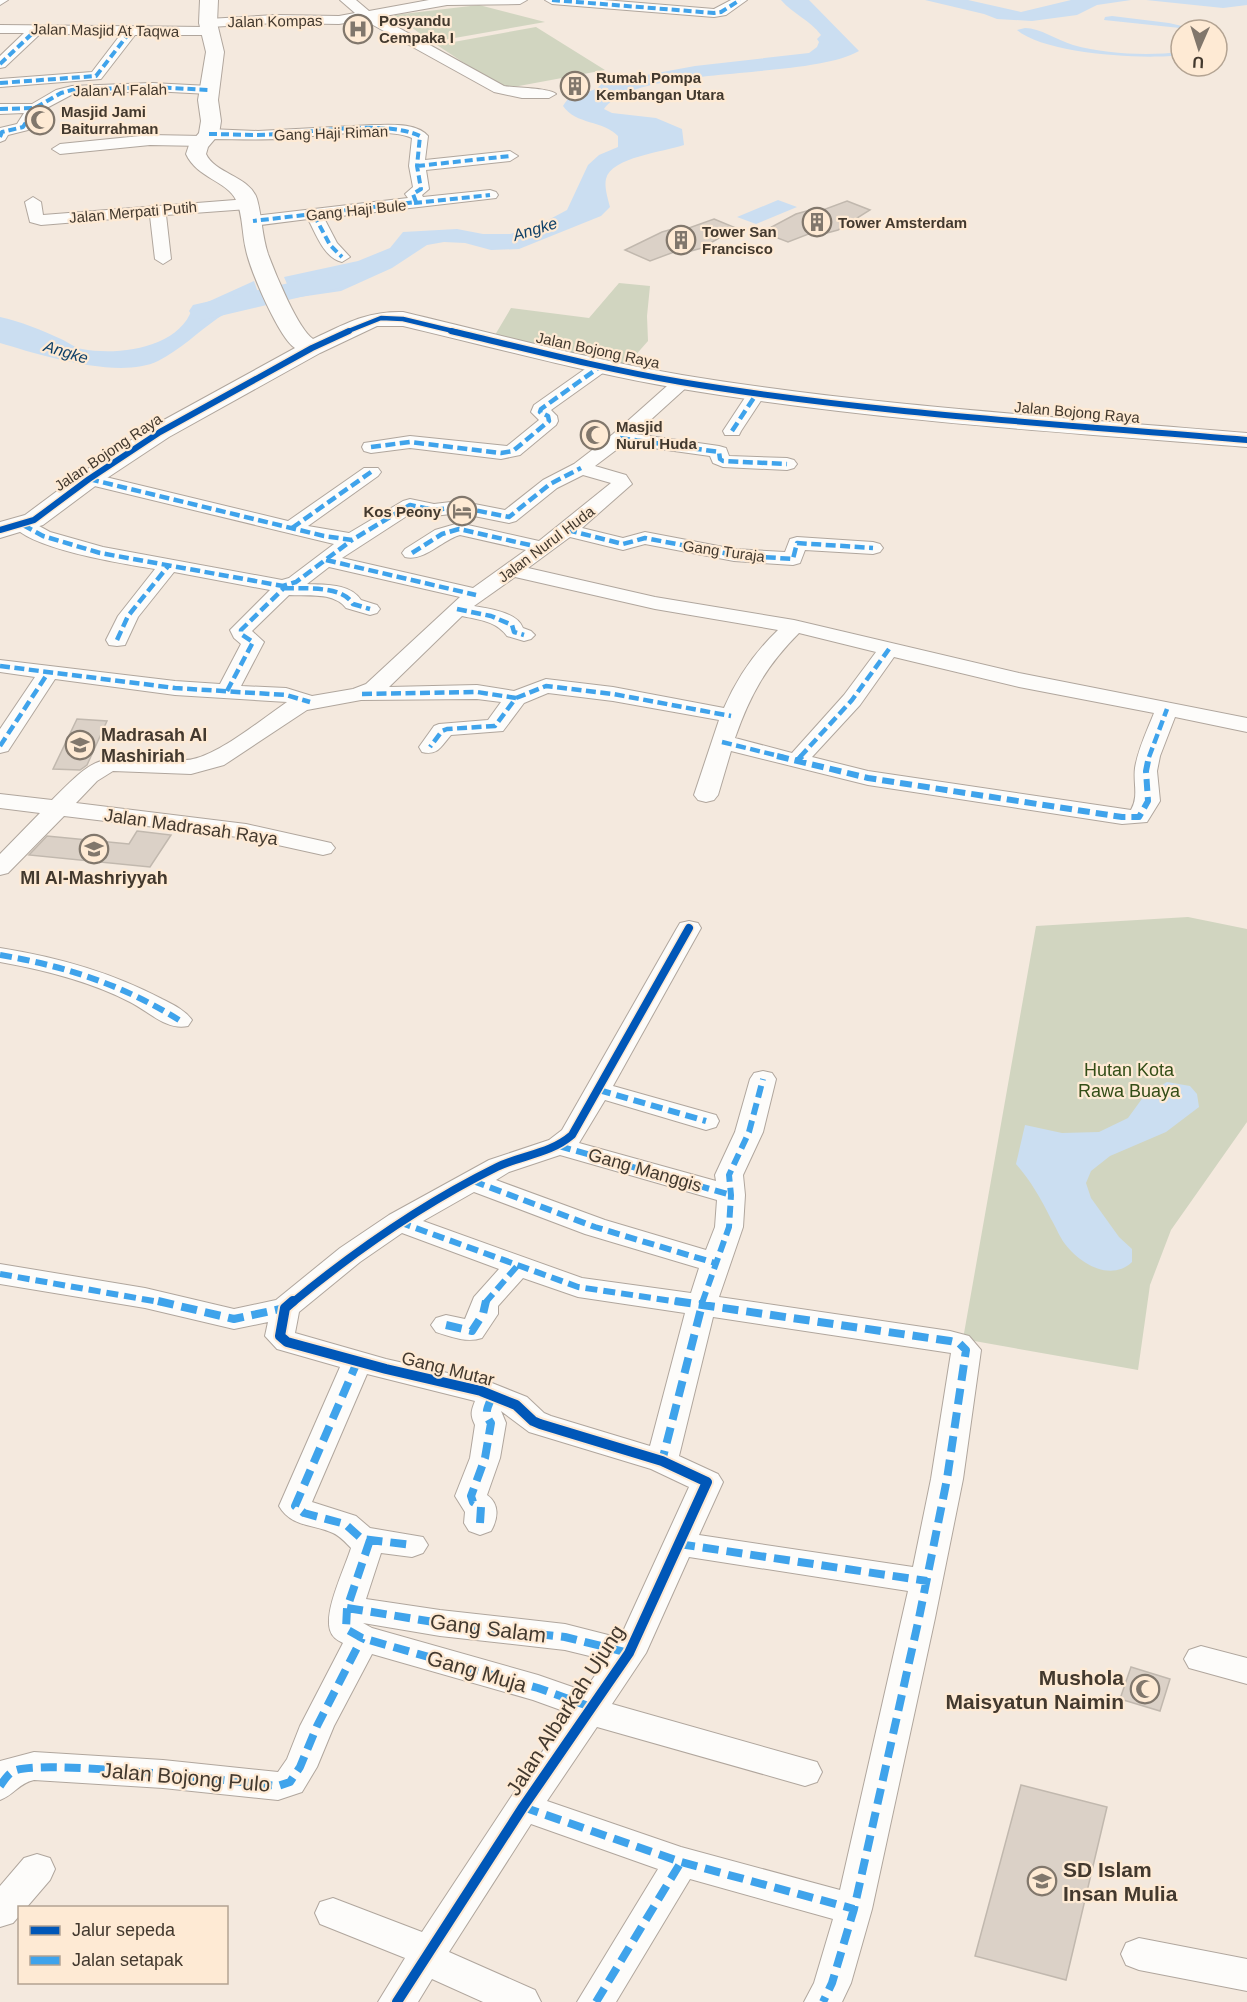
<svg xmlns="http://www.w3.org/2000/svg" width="1247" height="2002" font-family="Helvetica,sans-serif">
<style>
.green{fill:#d1d5c0}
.water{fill:#cbdef1}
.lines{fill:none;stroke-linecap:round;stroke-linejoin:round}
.river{fill:#cbdef1;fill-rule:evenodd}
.building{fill:#dbd1c7;stroke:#c1b8ae;stroke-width:1.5}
.street-casing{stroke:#b0a69d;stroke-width:2}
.secondary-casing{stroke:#b0a69d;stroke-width:2}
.street{fill:#fdfcfa;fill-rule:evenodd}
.secondary{fill:#fdfcfa;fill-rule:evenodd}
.quiet-far3{stroke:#3fa3eb;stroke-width:4;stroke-dasharray:8 4;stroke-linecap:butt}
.quiet-far2{stroke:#3fa3eb;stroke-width:4.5;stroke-dasharray:10 4.5;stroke-linecap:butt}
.quiet-far1{stroke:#3fa3eb;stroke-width:6;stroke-dasharray:12 6;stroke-linecap:butt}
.quiet{stroke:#3fa3eb;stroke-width:8;stroke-dasharray:16 8;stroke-linecap:butt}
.cycleway-far3-casing{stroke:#feead4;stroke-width:7}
.cycleway-far2-casing{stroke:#feead4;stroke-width:9}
.cycleway-far1-casing{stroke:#feead4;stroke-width:11}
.cycleway-casing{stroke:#feead4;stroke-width:14}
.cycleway-far3{stroke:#0057b8;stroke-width:4.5}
.cycleway-far2{stroke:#0057b8;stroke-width:6}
.cycleway-far1{stroke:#0057b8;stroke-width:8}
.cycleway{stroke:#0057b8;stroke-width:10}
.labels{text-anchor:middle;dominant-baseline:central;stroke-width:4.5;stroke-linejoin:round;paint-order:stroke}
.far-poi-label{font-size:15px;font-weight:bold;fill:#43392e;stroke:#feead4;text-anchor:start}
.far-street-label{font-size:15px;fill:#43392e;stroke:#feead4}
.far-water-label{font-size:16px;font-style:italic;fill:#0f4068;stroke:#feead4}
.poi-label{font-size:18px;font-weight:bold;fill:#43392e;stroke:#feead4;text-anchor:start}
.street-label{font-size:18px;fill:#43392e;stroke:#feead4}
.park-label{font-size:18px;fill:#334d17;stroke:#feead4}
.near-street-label{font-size:21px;fill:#43392e;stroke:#feead4}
.near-poi-label{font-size:21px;font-weight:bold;fill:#43392e;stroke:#feead4;text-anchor:end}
</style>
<rect width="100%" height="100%" fill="#f4e9de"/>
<!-- green -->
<path class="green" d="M479 5 545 22 432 42 394 15Z
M536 27 605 70 503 89 437 45Z
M619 283 650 286 647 316 648 341 626 366 495 335 511 308 589 318Z
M1188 917 1247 929V1122L1171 1230 1150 1285 1138 1370 963 1339 1036 926Z"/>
<!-- water -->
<path class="water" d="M781 0H809L859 51C806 81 637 64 604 109L612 113 656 118 682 129 684 145C664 152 611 157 606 179 604 187 608 199 610 207L601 216 519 249 491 250 465 243 444 242 427 245 392 268 341 291 293 298 284 277 358 261 390 248 403 232 457 229 483 234H510L537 226 567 210 588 165 599 155 618 147V136C603 120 576 125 563 106 574 88 580 97 595 89 598 88 600 85 603 83L695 66 809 53 817 47 819 42 817 39 821 35C810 20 793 14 781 0Z
M925 0H968L1021 12 1071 0H1131L1097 5 1077 15 1032 21 997 19 984 14Z
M1146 0H1247V5L1223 8Z
M1112 16 1169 23 1199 30 1104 20 1105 17Z
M1025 28C1040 28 1057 40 1073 45 1106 54 1147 56 1181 52V55C1144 60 1045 54 1017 30Z
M778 200 797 207 756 224 737 217Z
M254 281 262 304C247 307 231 310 218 318 198 332 180 350 158 361 119 380 40 355 0 343V317C19 321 44 331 61 339 68 342 75 348 82 349 118 356 179 348 192 309Z
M1167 1082 1190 1086 1197 1094 1199 1107 1166 1132 1110 1156 1091 1171 1086 1183 1091 1198 1119 1237 1132 1249V1262C1111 1282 1080 1264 1065 1244 1059 1236 1056 1227 1051 1219 1041 1199 1031 1181 1016 1164L1025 1125 1062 1133 1099 1132 1128 1118 1144 1096Z"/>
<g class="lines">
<!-- river -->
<path class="river" d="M346 270 356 272 360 278 356 284 203 320 193 317 189 311 193 305Z"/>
</g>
<!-- building -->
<path class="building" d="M847 201 870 210 838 230 816 236 811 233 788 242 762 232 796 214 817 208 823 210Z
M714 219 736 228 702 248 680 254 674 252 650 261 625 250 662 232 683 226 689 228Z
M77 719 107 721 87 765 80 770 53 769Z
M137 831 171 835 150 867 29 855 47 836 129 844Z
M1131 1667 1170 1679 1160 1711 1120 1699Z
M1021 1785 1107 1807 1066 1980 975 1956Z"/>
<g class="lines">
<!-- street casing -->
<g class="street-casing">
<path id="street" d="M0 0H8L0 5Z
M340 0H356L369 11 429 0H527L520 4 447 5 379 17 504 86C515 88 551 88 556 94L549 98H522L494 92 364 20 339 24 275 23 210 27 216 31 209 35H135L101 79 0 87V79L92 72 121 34H40L5 67 0 68V56L24 33H0V25L206 27 201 23 208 19 275 15 339 16 355 13Z
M545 0H604L714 9 731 0H747L726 15 714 17 552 4Z
M152 83 209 86 216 90 209 94 152 91 73 94 41 111 28 130 8 135 5 140 0 142V128L17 124 24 113 0 114V104H32L56 90 72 86Z
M372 125C389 125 416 122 428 136L425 160 510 151 518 156 510 161 426 170 429 189 422 195 423 197 490 190 496 192 498 195 496 198 324 218 337 243 350 257 342 262C324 258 316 234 308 219L253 226 245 221 253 216 408 198 405 194 413 187 409 166 412 138C386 126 310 137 279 139 255 140 232 139 209 139L211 141 208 144 203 146 150 145 60 154 52 149 60 144 150 135 203 136 201 134 204 131 209 129 258 131Z
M33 197 41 202 43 215 248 199 256 204 248 209 166 215 171 259 163 264 155 259 150 216 41 225 30 222 25 202Z
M601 361 607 362 610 366 607 370 551 410 557 416 558 421 556 425 520 455 501 459 410 448 371 453 364 451 362 447 364 443 410 436 507 446 539 420 531 412 534 405 595 362Z
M682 377 688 378 691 382 688 386 635 434 719 446 726 448 729 456 787 458 794 460 797 464 794 468 787 470 723 467 713 463 710 456 624 444 595 466 626 475 632 484 582 528 623 538 645 532 734 549 785 552 790 539 797 537 873 542 880 544 883 548 880 552 873 554 805 550 800 563 793 565 734 561 645 544 623 550 570 537 528 568 655 597 794 620 1019 673 1247 718V732L1175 717 1160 756 1157 771 1160 801 1147 822 1122 824 868 785 731 751 718 795 714 800 706 802 698 800 694 795 719 720 613 701 548 693 524 703 503 731 451 735C441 746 438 756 422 752L419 747 434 726 439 724 488 720 501 702 477 699 361 700 307 710 224 765 191 774 113 771 97 781 76 803 246 824 331 843 335 848 331 853 323 855 246 838 64 816 8 873 0 875V854L40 813 0 808V794L52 800C95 757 96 756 156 759 168 759 182 762 193 759 221 753 262 719 287 702L175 695 55 679 8 751 0 753V729L35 677 0 672V660L175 681 220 684 241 644 234 638 230 630 270 590 174 572 138 617 125 645 117 646 109 645 106 640 118 616 155 569C125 564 29 549 13 525L16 521H30L50 532 103 547 282 580 289 578 334 544 82 483 79 479 82 475 89 473 288 521 364 468H378L381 472 378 476 308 526 349 533 403 501 410 499 434 504 459 501 505 510 543 480 574 464 613 434 676 378ZM583 475 611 483 539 541 459 523 435 530 405 549 402 553 405 557C424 562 442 540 460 535L526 550 473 588 342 558 413 512 434 516 459 513 509 523 516 521 557 488ZM329 567 460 597 366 684 353 689 312 696 286 688 241 686 264 642 252 631 289 595C308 596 334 592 346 608L370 615 377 613 380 609 377 605 361 600C350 583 325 585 307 584ZM515 577 655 609 778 630C755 652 737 678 724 708L613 687 546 679 514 691 477 685 389 687 462 616C480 620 496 621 507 636L524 641 531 639 535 635 531 631 523 628C517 612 490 609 474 606ZM799 633 876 652 844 695 792 753 735 738C750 695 766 666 799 633ZM894 657 1019 687 1154 713C1147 731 1138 749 1135 768 1133 783 1139 796 1131 810L868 771 812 757 860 705Z
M757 387 763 389 766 393 741 431 739 435H725L723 431 748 393 751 389Z
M689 921 698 923 701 928 613 1086 716 1115 719 1121 716 1127 706 1130 605 1100 579 1143 716 1181 715 1175 735 1132 750 1079 754 1073 763 1071 772 1073 776 1079 763 1132 743 1175 745 1195 743 1227 719 1297 950 1331 969 1336 981 1350 963 1479 935 1618 872 1909 851 1983 842 2002H804L814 1983 833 1919 690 1879 616 2002H577L658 1869 531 1824 449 1952 535 1990 541 2002H483L432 1979 418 2002H378L405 1958 320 1924 315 1913 320 1902 333 1898 422 1932 511 1797 569 1713 533 1700 372 1654 334 1726 317 1767 302 1792 278 1800 163 1788 34 1780C19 1783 14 1795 0 1800V1761L34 1752 163 1760 278 1772 287 1759 300 1726 343 1643C337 1640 332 1637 330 1630 324 1610 345 1568 351 1548 346 1543 340 1536 333 1533 313 1524 291 1527 279 1506L340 1367 277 1349 265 1336 268 1322 234 1329 145 1308 0 1284V1264L145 1288 234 1309 276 1300 340 1248 389 1215 489 1160 549 1140 562 1130 677 928 680 923ZM560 1155 717 1200 715 1227 706 1250 605 1220 496 1180 509 1172ZM474 1192 585 1234 699 1268 691 1293 582 1278 423 1221ZM402 1233 499 1269 474 1297 465 1319 446 1315 436 1318 431 1325 436 1332C451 1337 467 1343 482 1338L498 1314V1306L523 1278 578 1297 685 1313 650 1446 551 1416 544 1413 527 1397 492 1383 386 1359 295 1333 299 1312 360 1262ZM713 1317 951 1353 931 1479 913 1567 699 1535 723 1482 718 1474 679 1456ZM367 1374 475 1401C471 1411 470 1415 475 1425L470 1458 455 1496 465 1512 464 1523 469 1531 480 1535 491 1531C498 1519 500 1504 487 1495L500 1458 506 1423 501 1411 529 1432 651 1469 689 1487 620 1638 565 1624 440 1610 366 1599 381 1553 412 1557 423 1553 428 1545 423 1537 370 1528 356 1516 312 1502ZM689 1557 908 1591 840 1890 681 1847 547 1801 597 1727 805 1786 817 1782 822 1772 817 1762 612 1704 646 1653ZM363 1623 440 1636 565 1650 606 1660 584 1691 538 1675 372 1628Z
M0 948C57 957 111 972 162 999 172 1004 185 1010 192 1020L188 1026C167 1031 148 1011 130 1002 89 981 45 970 0 962Z
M1201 1646 1247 1658V1684L1189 1668 1184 1659 1189 1650Z
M37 1854 50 1858 55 1869 50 1880 26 1908H20V1915L13 1923 0 1927V1886L24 1858Z
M1139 1938 1247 1959V1991L1139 1970 1126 1965 1121 1954 1126 1943Z"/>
</g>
<!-- secondary casing -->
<g class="secondary-casing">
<path id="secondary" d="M200 0H218L217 23 224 52 218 100 221 121 219 134 208 147 206 154C215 174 250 176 257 199 262 217 262 236 268 254 275 273 298 329 313 339 345 324 367 311 403 312 496 334 588 359 682 375 869 406 1059 417 1247 433V447C1058 432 869 420 682 389 588 373 496 348 403 326H377L320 353 169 437 98 484 43 525 0 538V522L25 515 80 474 151 427 295 348C279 338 250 270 246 250 242 235 243 214 236 200 227 181 197 178 186 154L189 145 199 133 201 121 198 100 206 52 199 23Z"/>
</g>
<!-- street -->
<use href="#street" class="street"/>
<!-- secondary -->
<use href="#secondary" class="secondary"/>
<!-- quiet-far3 -->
<path class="quiet-far3" d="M552 0 714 13 721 12 740 0
M0 64 36 30
M0 83 96 76 130 32
M0 109 35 108 61 93 72 90 152 87 209 90
M209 134C232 134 255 136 278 134 316 132 387 120 420 136L417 166 421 189 413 194 416 202 253 221
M0 137 2 132 23 127 35 108
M417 166 510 156
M414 203 490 195
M314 215 330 245 342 257"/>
<!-- quiet-far2 -->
<path class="quiet-far2" d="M732 431 757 393
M620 438 719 452 720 459 723 461 787 464
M371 447 410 442 501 453 513 451 549 421 548 416 540 412 541 409 601 366
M89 479 324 536 352 540 410 505 434 510 459 507 509 517 550 484 581 468
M23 525 43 536 100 553 283 586
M292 528 371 472
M567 530 623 544 645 538 734 555 793 559 797 543 873 548
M412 553 442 534 459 529 543 548
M326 560 476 595
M284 588C304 589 342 585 353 604L370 609
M457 609 491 616 512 625 514 632 524 635
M117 640 128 616 169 565
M0 666 175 688 286 695 310 702
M227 691 253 642 241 634V630L284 588 283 586 296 582 352 540
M362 694 477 692 516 698 495 726 447 729 442 731 430 747
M516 698 546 686 613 694 731 716
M722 742 783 757
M0 746 48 673
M800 757 852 700 889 649
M1149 757 1167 709"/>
<!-- quiet-far1 -->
<path class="quiet-far1" d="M777 756 868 778 1122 817H1139L1148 801 1146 771 1149 756
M796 762 802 756
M0 955C65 966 123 985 179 1020
M599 1090 706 1121
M559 1146 731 1195
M473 1181 595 1227 715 1263
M399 1222 578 1287 686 1303
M0 1274 165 1303
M485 1303 518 1265
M702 1303 729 1227 731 1195 729 1175 749 1132 763 1079"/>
<!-- quiet -->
<path class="quiet" d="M158 1301 234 1319 285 1308
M675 1301 950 1341 959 1343 966 1350 947 1479 919 1618 854 1909 832 1983 823 2002
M446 1325 472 1331 483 1314 486 1301
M358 1360 295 1506 304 1513 345 1524 362 1539 412 1545
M657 1459 662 1461 703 1301
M480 1523 481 1507 473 1502 471 1496 485 1458 491 1423C483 1413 488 1406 493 1395
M370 1540 347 1608 346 1629 362 1638 538 1688 591 1707
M679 1544 927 1581
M347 1608 440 1623 565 1637 629 1653
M0 1786C3 1782 7 1775 12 1772 32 1757 240 1782 278 1786L290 1782 300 1767 317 1726 362 1638
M523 1807 681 1862 854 1909
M596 2002 681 1862"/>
<!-- cycleway-far3 casing -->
<g class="cycleway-far3-casing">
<path id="cycleway-far3" d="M346 332 381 318 403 319 457 332"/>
</g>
<!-- cycleway-far2 casing -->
<g class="cycleway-far2-casing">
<path id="cycleway-far2" d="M451 331C527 349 604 369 681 382 868 413 1058 424 1247 440
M0 530 34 520 89 479 160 432 312 348 349 331"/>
</g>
<!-- cycleway-far1 casing -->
<g class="cycleway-far1-casing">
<path id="cycleway-far1" d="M292 1303C356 1250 422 1204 497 1167 522 1155 550 1154 572 1135L689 928"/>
</g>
<!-- cycleway casing -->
<g class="cycleway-casing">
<path id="cycleway" d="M293 1301 285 1308 280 1336 287 1342 386 1369 481 1391 516 1405 533 1421 540 1424 662 1461 707 1482 629 1653 523 1807 397 2002"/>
</g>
<!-- cycleway-far3 -->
<use href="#cycleway-far3" class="cycleway-far3"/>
<!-- cycleway-far2 -->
<use href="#cycleway-far2" class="cycleway-far2"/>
<!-- cycleway-far1 -->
<use href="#cycleway-far1" class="cycleway-far1"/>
<!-- cycleway -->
<use href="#cycleway" class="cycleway"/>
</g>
<!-- icons -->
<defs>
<g id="hospital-ring" transform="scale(1.5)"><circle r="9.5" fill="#feead4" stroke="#81776c" stroke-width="1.5"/><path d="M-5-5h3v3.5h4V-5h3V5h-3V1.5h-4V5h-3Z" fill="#81776c"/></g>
<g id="building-ring" transform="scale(1.5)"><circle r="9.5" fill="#feead4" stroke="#81776c" stroke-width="1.5"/><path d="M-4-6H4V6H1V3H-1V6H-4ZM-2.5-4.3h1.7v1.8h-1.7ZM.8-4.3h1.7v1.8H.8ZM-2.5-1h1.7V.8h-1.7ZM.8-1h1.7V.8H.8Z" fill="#81776c"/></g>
<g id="mosque-ring" transform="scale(1.5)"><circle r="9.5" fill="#feead4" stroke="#81776c" stroke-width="1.5"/><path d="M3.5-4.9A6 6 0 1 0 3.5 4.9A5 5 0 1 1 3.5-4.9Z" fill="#81776c"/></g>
<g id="hotel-ring" transform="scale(1.5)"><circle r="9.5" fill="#feead4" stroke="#81776c" stroke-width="1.5"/><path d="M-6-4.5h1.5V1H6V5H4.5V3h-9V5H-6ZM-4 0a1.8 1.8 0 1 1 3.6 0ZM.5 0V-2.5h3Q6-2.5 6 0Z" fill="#81776c"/></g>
<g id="school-ring" transform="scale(1.5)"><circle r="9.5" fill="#feead4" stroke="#81776c" stroke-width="1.5"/><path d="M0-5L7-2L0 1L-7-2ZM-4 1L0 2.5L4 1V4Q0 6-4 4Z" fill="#81776c"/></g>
</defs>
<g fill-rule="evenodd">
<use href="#hospital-ring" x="358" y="29"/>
<use href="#building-ring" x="575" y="86"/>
<use href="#mosque-ring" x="40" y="120"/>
<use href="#building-ring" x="817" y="222"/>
<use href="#building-ring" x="681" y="240"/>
<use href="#mosque-ring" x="595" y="435"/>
<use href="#hotel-ring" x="462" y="511"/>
<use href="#school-ring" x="80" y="745"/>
<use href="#school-ring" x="94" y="849"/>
<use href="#mosque-ring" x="1145" y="1689"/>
<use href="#school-ring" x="1042" y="1881"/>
</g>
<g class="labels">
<!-- far-poi labels -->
<g class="far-poi-label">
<text x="379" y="20">Posyandu<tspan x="379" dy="17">Cempaka I</tspan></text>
<text x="596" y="77">Rumah Pompa<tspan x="596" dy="17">Kembangan Utara</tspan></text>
<text x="61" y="111">Masjid Jami<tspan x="61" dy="17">Baiturrahman</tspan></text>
<text x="838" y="222">Tower Amsterdam</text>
<text x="702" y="231">Tower San<tspan x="702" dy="17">Francisco</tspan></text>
<text x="616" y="426">Masjid<tspan x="616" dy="17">Nurul Huda</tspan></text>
<text x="441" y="511" text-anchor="end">Kos Peony</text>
</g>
<!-- far-street labels -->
<g class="far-street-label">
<text transform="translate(275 21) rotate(-1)">Jalan Kompas</text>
<text transform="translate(105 30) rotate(1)">Jalan Masjid At Taqwa</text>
<text transform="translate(120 90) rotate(-1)">Jalan Al Falah</text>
<text transform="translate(331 133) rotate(-2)">Gang Haji Riman</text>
<text transform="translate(356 210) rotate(-6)">Gang Haji Bule</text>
<text transform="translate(133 212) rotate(-5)">Jalan Merpati Putih</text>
<text transform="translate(598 350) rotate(12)">Jalan Bojong Raya</text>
<text transform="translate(1077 412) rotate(5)">Jalan Bojong Raya</text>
<text transform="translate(108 452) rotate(-34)">Jalan Bojong Raya</text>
<text transform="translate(546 544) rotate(-37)">Jalan Nurul Huda</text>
<text transform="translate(724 551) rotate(8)">Gang Turaja</text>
</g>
<!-- far-water labels -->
<g class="far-water-label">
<text transform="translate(535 229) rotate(-17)">Angke</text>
<text transform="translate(66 352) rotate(17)">Angke</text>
</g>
<!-- poi labels -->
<g class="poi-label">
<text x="101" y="735">Madrasah Al<tspan x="101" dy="21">Mashiriah</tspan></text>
<text x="94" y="878" text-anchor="middle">MI Al-Mashriyyah</text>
</g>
<!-- street labels -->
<g class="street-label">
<text transform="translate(191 827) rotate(8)">Jalan Madrasah Raya</text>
<text transform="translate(645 1170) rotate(16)">Gang Manggis</text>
<text transform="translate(448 1369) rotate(14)">Gang Mutar</text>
</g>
<!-- park labels -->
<g class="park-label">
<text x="1129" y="1070">Hutan Kota<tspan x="1129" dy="21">Rawa Buaya</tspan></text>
</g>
<!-- near-street labels -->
<g class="near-street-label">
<text transform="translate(488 1628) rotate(7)">Gang Salam</text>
<text transform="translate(477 1671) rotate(16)">Gang Muja</text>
<text transform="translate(565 1710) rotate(-57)">Jalan Albarkah Ujung</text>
<text transform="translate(186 1777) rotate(5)">Jalan Bojong Pulo</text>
</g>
<!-- near-poi labels -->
<g class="near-poi-label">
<text x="1124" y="1677">Mushola<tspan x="1124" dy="24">Maisyatun Naimin</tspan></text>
<text x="1063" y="1869" text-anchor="start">SD Islam<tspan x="1063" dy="24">Insan Mulia</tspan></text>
</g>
</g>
<!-- legend -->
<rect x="18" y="1906" width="210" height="78" fill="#feead4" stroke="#b3a392" stroke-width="1.5"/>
<rect x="30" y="1926" width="30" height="9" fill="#0057b8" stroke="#b3a392" stroke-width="1.5"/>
<text x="72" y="1936" font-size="18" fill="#43392e">Jalur sepeda</text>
<rect x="30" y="1956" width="30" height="9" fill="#3fa3eb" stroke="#b3a392" stroke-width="1.5"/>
<text x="72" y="1966" font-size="18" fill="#43392e">Jalan setapak</text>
<!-- north arrow -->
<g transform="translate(1199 48) rotate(183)"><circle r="28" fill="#feead4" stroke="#b3a392" stroke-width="1.5"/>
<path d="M0-4.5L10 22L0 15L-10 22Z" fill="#81776c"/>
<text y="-9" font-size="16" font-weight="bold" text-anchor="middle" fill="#43392e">U</text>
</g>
</svg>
